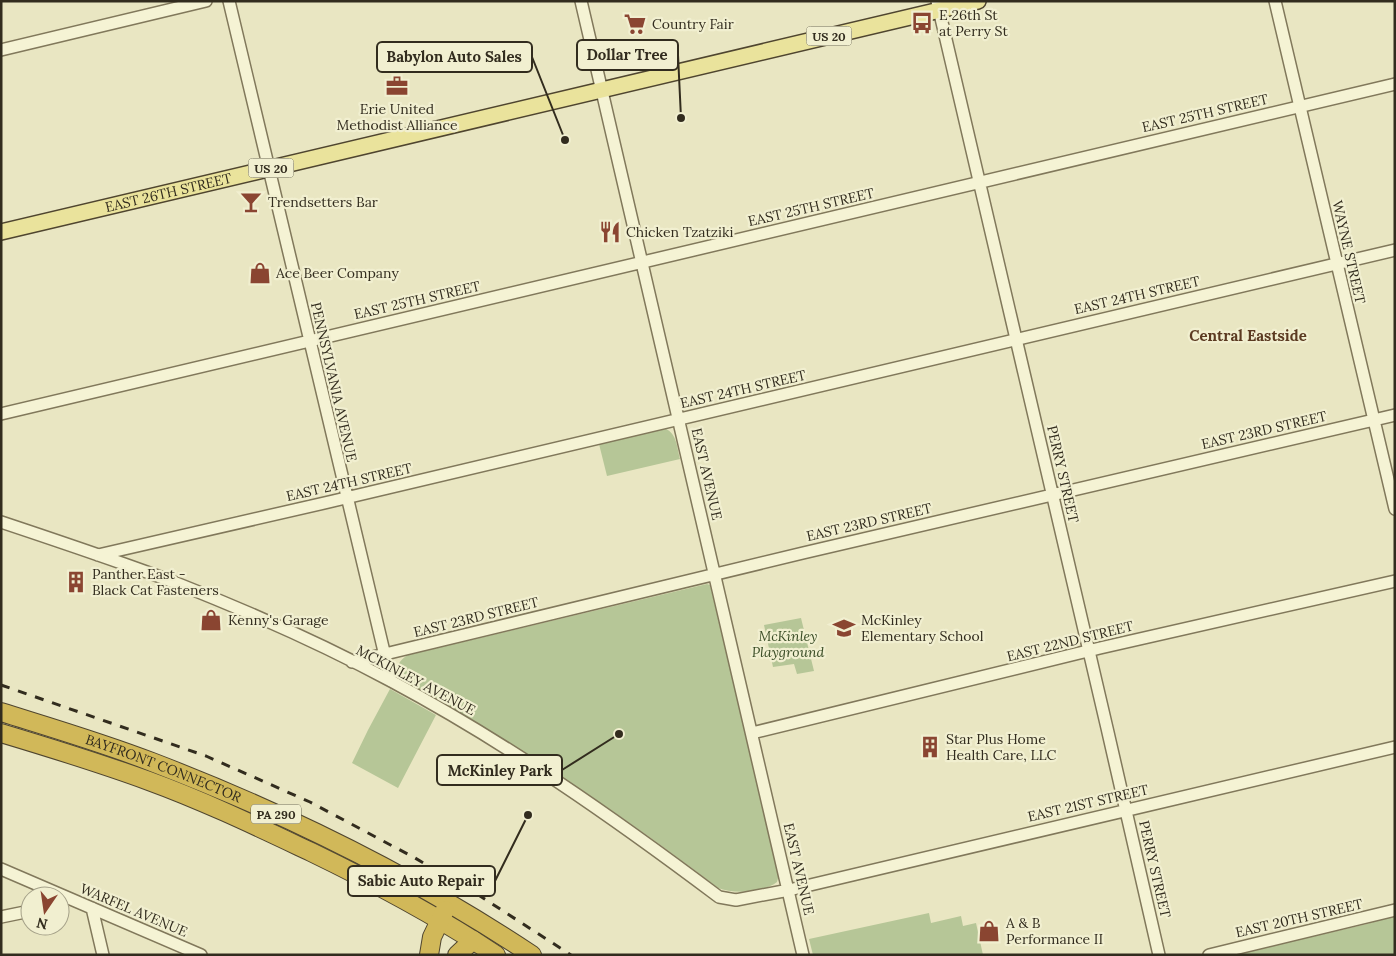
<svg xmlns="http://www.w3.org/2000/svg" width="1396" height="956" font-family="Lora,serif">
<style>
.green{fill:#b6c697}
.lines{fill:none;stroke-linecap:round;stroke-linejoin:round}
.minor-casing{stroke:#81785b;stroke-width:14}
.major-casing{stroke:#4f452f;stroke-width:18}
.highway-casing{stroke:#4f452f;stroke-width:20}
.minor{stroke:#f5f3d4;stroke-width:11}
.major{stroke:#eae39c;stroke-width:15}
.highway{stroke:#d1b859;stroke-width:18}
.rail{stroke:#322c1e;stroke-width:3;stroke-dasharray:9 9;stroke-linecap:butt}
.labels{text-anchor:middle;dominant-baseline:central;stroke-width:4.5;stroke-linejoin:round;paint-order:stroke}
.shield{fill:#f1efd0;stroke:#6b6653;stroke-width:1}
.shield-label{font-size:12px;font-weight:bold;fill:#322c1e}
.poi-label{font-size:14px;fill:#322c1e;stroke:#f1efd0;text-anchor:start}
.street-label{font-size:14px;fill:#322c1e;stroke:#f1efd0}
.park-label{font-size:14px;font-style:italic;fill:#3a4d26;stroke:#f1efd0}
.neighbourhood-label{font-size:15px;font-weight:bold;fill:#5b3a21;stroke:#f1efd0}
.leader{fill:none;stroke:#322c1e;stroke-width:2}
.callout-dot{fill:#322c1e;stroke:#f1efd0;stroke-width:2}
.callout{fill:#f1efd0;stroke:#322c1e;stroke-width:2}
.callout-label{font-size:15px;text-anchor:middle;font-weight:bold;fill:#322c1e}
</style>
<rect width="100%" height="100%" fill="#e9e6c2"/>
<!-- green -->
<path class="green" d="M666 429C677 434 677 448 680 459L607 476 599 444Z
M707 584 710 585 779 875 777 882C763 893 733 894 718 888 618 811 513 742 403 682 394 672 396 662 408 655Z
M801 618 814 671 797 674 794 664 773 667 764 625Z
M390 689 436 715 398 788 352 763 368 730Z
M929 913 931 923 961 916 963 926 976 923 983 955H813L809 939Z
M1395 915V955H1234L1367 924Z"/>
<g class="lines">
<!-- minor casing -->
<g class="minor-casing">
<path id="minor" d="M229 1 391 681
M581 1 803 955
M937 1 1107 728 1159 955
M1275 1 1395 509
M1 50 206 1
M1 414 1395 84
M1 522C58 541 115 560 171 581 245 610 322 644 391 681 507 743 614 818 719 897L736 900 789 890 1395 747
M98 555 333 501 1395 250
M352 662 803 553 1395 415
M752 733 1100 648 1395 581
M1 869 201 955
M92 908 103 955
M1 917 30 911
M1209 955 1395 910"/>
</g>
<!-- major casing -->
<g class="major-casing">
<g id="major">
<path id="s1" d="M1 232 978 1"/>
</g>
</g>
<!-- highway casing -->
<g class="highway-casing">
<g id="highway">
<path id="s2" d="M1 712C52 728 103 743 152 762 285 813 413 876 532 955"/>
<path d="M1 733C51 748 100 763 149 781 204 801 258 827 311 852 375 883 437 916 496 955"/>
<path d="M429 955 432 937 445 910"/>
<path d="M457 955 473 940"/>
</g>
</g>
<!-- minor -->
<use href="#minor" class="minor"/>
<!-- major -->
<use href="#major" class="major"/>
<!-- highway -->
<use href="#highway" class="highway"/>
<!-- rail -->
<path class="rail" d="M1 685 206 756 310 802 415 858 480 896 571 955"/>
</g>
<!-- icons -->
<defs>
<g id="bus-bare" transform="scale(1.725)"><path d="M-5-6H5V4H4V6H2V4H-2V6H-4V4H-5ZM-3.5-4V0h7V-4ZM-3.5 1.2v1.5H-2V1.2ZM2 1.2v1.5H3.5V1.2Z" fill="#8a4531" stroke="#f1efd0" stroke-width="2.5" paint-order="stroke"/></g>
<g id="supermarket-bare" transform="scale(1.725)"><path d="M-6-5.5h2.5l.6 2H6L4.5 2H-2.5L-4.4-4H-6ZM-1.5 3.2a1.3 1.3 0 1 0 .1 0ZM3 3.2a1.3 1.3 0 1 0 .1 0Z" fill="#8a4531" stroke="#f1efd0" stroke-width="2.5" paint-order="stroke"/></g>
<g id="office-bare" transform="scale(1.725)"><path d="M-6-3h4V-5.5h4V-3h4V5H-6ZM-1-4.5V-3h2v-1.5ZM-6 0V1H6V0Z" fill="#8a4531" stroke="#f1efd0" stroke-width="2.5" paint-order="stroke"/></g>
<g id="bar-bare" transform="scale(1.725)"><path d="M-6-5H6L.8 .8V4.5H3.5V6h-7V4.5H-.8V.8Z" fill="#8a4531" stroke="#f1efd0" stroke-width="2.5" paint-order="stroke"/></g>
<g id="restaurant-bare" transform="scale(1.725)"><path d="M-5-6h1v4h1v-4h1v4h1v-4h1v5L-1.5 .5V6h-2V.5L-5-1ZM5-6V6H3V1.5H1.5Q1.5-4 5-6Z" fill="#8a4531" stroke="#f1efd0" stroke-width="2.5" paint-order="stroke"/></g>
<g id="shop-bare" transform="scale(1.725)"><path d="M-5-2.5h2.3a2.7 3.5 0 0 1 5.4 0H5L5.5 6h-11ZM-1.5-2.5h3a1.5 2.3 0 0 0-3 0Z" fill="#8a4531" stroke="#f1efd0" stroke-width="2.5" paint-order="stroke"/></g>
<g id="building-bare" transform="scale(1.725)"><path d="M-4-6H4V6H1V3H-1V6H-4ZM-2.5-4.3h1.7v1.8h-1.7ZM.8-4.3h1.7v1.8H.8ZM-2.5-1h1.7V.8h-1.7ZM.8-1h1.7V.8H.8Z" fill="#8a4531" stroke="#f1efd0" stroke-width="2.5" paint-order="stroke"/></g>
<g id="school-bare" transform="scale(1.725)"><path d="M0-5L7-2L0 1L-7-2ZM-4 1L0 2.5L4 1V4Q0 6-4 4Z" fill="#8a4531" stroke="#f1efd0" stroke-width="2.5" paint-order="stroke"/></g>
</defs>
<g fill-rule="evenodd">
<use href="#bus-bare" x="922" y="23"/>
<use href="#supermarket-bare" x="635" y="24"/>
<use href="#office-bare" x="397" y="86"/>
<use href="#bar-bare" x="251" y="202"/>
<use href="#restaurant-bare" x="610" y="232"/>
<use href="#shop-bare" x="260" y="273"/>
<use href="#building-bare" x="76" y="582"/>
<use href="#shop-bare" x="211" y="620"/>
<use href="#school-bare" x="844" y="628"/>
<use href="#building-bare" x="930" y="747"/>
<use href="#shop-bare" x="989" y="931"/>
</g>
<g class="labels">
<!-- shield labels -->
<g class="shield">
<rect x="806.5" y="26.5" width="45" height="19" rx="4"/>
<rect x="248.5" y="158.5" width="45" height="19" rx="4"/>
<rect x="251" y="804.5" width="50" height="19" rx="4"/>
</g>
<g class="shield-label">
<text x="829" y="36">US 20</text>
<text x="271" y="168">US 20</text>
<text x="276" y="814">PA 290</text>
</g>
<!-- poi labels -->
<g class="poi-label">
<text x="939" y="15">E 26th St<tspan x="939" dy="16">at Perry St</tspan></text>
<text x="652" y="24">Country Fair</text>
<text x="397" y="109" text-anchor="middle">Erie United<tspan x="397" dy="16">Methodist Alliance</tspan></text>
<text x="268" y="202">Trendsetters Bar</text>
<text x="626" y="232">Chicken Tzatziki</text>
<text x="276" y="273">Ace Beer Company</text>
<text x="92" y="574">Panther East -<tspan x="92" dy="16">Black Cat Fasteners</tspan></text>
<text x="228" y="620">Kenny's Garage</text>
<text x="861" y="620">McKinley<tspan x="861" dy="16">Elementary School</tspan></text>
<text x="946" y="739">Star Plus Home<tspan x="946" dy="16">Health Care, LLC</tspan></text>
<text x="1006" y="923">A &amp; B<tspan x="1006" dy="16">Performance II</tspan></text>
</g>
<!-- street labels -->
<g class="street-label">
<text transform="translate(1205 113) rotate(-13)">EAST 25TH STREET</text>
<text stroke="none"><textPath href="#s1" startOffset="172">EAST 26TH STREET</textPath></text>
<text transform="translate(811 207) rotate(-13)">EAST 25TH STREET</text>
<text transform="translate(1349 252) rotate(77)">WAYNE STREET</text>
<text transform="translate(1137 295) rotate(-13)">EAST 24TH STREET</text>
<text transform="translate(417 300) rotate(-13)">EAST 25TH STREET</text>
<text transform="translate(334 382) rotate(77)">PENNSYLVANIA AVENUE</text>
<text transform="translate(743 389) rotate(-13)">EAST 24TH STREET</text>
<text transform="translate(1264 430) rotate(-13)">EAST 23RD STREET</text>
<text transform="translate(707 474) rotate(77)">EAST AVENUE</text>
<text transform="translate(1063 474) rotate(77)">PERRY STREET</text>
<text transform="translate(349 482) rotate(-13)">EAST 24TH STREET</text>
<text transform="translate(869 522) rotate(-13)">EAST 23RD STREET</text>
<text transform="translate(476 617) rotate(-14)">EAST 23RD STREET</text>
<text transform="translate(1070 641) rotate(-14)">EAST 22ND STREET</text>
<text transform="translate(416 680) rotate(28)">MCKINLEY AVENUE</text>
<text stroke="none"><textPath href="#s2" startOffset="172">BAYFRONT CONNECTOR</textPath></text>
<text transform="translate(1088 803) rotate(-13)">EAST 21ST STREET</text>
<text transform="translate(799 869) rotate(77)">EAST AVENUE</text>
<text transform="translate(1155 869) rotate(77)">PERRY STREET</text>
<text transform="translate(134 910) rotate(23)">WARFEL AVENUE</text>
<text transform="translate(1299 918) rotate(-13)">EAST 20TH STREET</text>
</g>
<!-- park labels -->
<g class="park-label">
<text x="788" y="636">McKinley<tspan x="788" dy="16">Playground</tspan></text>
</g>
<!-- neighbourhood labels -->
<g class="neighbourhood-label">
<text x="1248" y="335">Central Eastside</text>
</g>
</g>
<!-- callouts -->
<path class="leader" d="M681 118L678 55M565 140L532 57M619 734L562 770M528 815L495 881"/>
<g class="callout-dot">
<circle cx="681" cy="118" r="5"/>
<circle cx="565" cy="140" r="5"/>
<circle cx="619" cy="734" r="5"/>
<circle cx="528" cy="815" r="5"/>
</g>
<g class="callout">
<rect x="577" y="40" width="101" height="30" rx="5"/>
<rect x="377" y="42" width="155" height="30" rx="5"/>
<rect x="437" y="755" width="125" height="30" rx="5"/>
<rect x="348" y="866" width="147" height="30" rx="5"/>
</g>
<g class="callout-label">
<text x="627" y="60">Dollar Tree</text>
<text x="454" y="62">Babylon Auto Sales</text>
<text x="500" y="776">McKinley Park</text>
<text x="421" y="886">Sabic Auto Repair</text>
</g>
<!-- border -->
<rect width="1396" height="956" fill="none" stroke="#322c1e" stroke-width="5"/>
<!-- north arrow -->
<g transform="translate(45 911) rotate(193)"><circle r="24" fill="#f1efd0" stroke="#a5a189"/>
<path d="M0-4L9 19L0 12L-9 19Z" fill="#8a4531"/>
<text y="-8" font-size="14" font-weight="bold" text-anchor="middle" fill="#322c1e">N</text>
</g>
</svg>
